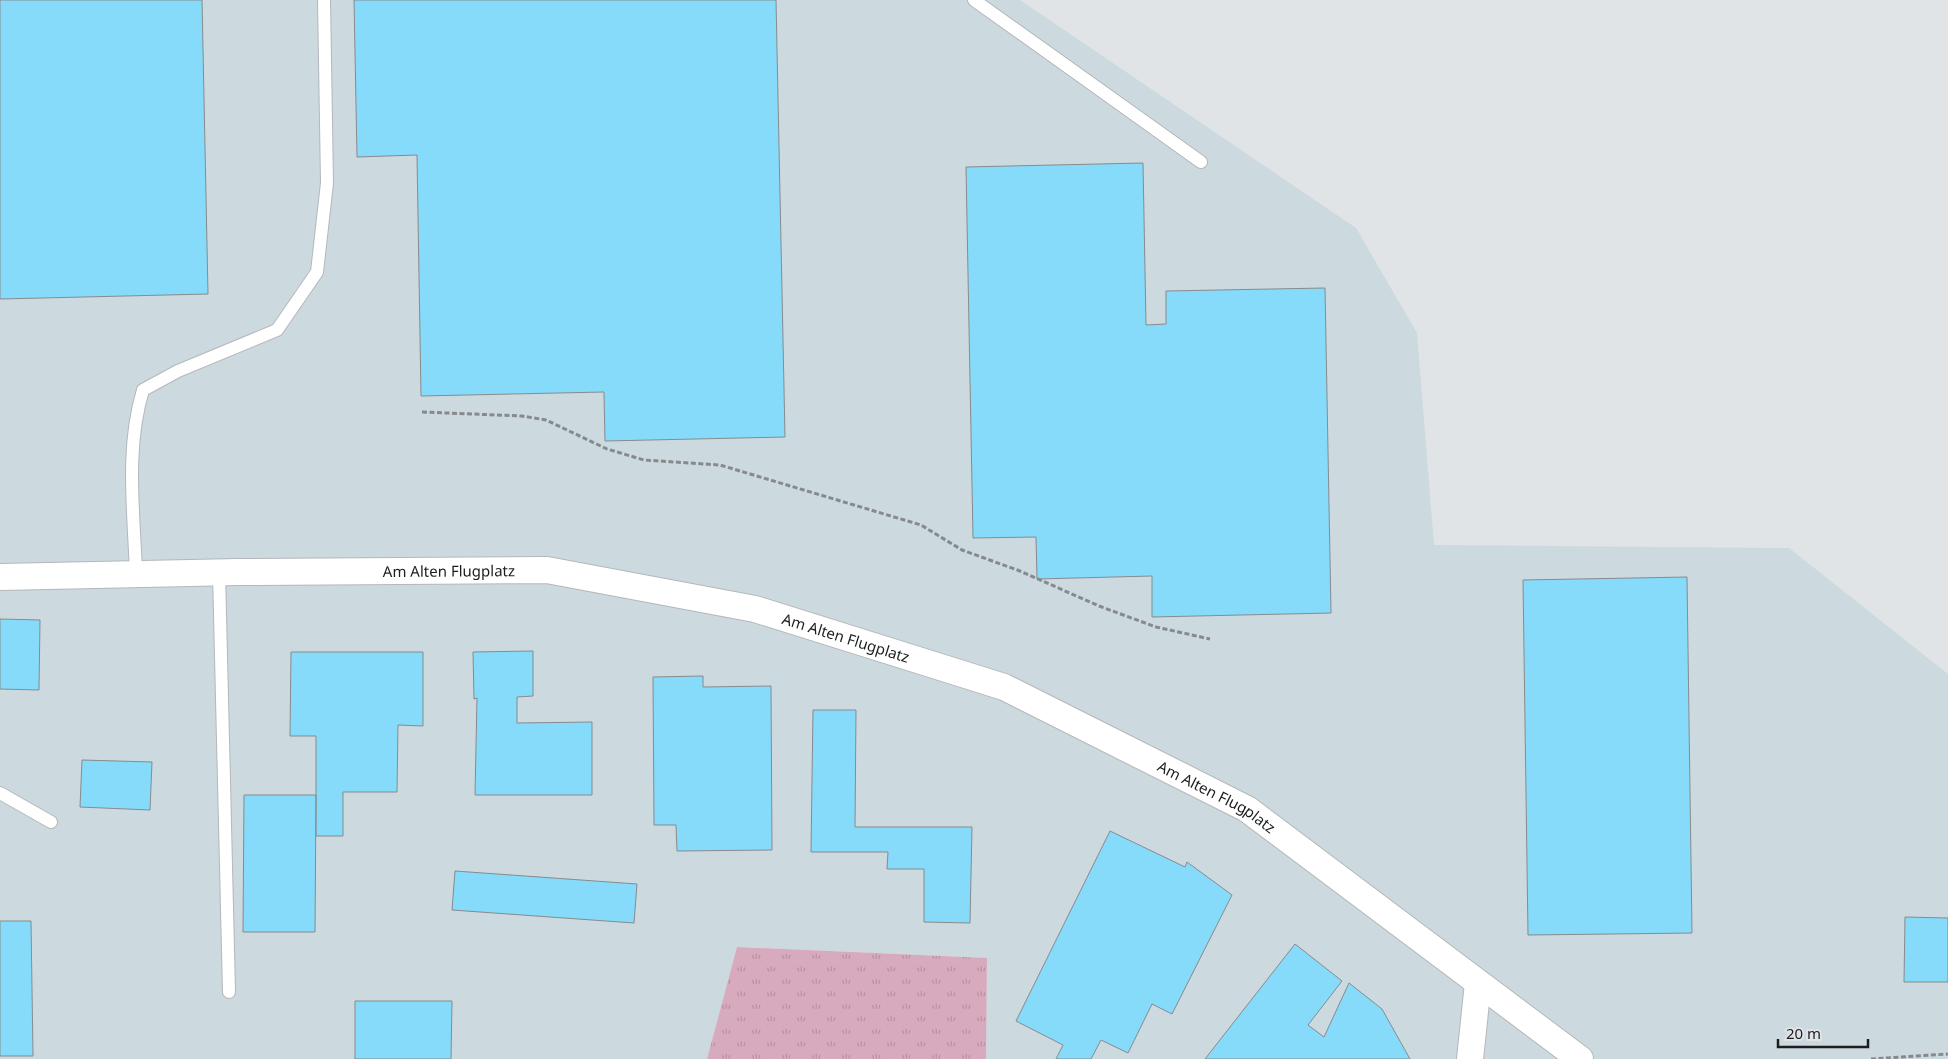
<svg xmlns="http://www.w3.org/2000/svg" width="1948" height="1059" font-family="'Noto Sans',sans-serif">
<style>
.built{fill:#ccd9de}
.grass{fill:url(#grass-tufts)}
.building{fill:#86dbfb;stroke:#878b8d}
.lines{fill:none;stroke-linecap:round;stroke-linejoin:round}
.service-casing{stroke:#b4b8ba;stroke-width:14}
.minor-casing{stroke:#b4b8ba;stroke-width:28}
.path{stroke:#878a8c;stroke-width:3;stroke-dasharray:5 2.5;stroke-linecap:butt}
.service{stroke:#fff;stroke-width:12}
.minor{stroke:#fff;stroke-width:26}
.labels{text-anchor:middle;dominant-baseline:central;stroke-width:4.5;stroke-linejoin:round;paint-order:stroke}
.street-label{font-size:15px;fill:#1c1e1e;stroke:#e0e4e6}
</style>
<defs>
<pattern id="grass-tufts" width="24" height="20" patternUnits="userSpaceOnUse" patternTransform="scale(1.25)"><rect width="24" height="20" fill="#d8aabd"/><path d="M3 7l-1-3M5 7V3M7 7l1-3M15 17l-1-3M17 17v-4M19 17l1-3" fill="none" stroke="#b992a2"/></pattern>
</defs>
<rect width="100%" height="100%" fill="#e0e4e6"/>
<!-- built -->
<path class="built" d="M0 0H1020L1356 228 1417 333 1434 545 1789 548 1948 674V1059H986L987 958 737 947 707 1059H0Z"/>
<!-- grass -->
<path class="grass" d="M737 947 987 958 986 1059H707Z"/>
<!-- building -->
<path class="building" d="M0 0H202L208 294 0 299Z
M354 0H776L785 437 605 441 604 392 421 396 417 155 357 157Z
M1143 163 1146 325 1166 324V291L1325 288 1331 613 1152 617V576L1037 579 1036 537 973 538 966 167Z
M1687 577 1692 933 1528 935 1523 580Z
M0 619 40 620 39 690 0 689Z
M533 651V696L517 697V723L592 722V795H475L477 698 474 699 473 652Z
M291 652H423V726L398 725 397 792H343V836H316V736H290Z
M703 676V687L771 686 772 850 677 851 676 825H654L653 677Z
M813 710H856L855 827H972L970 923 924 922V869H887L888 852H811Z
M82 760 152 762 150 810 80 807Z
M244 795H316L315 932H243Z
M1110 831 1185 867 1187 862 1232 895 1172 1014 1152 1004 1128 1053 1101 1040 1091 1059H1056L1063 1045 1016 1021Z
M455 871 637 884 634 923 452 910Z
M1905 917 1948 918V982H1904Z
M0 921H31L33 1056H0Z
M1295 944 1342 981 1308 1025 1324 1037 1349 983 1382 1009 1410 1059H1205Z
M355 1001H452L451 1059H355Z"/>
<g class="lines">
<!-- service casing -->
<g class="service-casing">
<path id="service" d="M974 0 1201 162
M219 572 229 992
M136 574C134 513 125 449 143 390L178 371 277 330 317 272 327 183 324 0
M0 793 51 822"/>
</g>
<!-- minor casing -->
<g class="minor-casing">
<g id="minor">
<path id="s1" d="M0 577 238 572 547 570 755 609 1004 687 1247 809 1580 1059"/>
<path d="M1470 1059 1478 983"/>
</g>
</g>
<!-- path -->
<path class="path" d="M422 412 522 416 546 420 607 449 644 460 720 465 921 525 962 550 1020 571 1099 606 1156 627 1210 639
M1871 1059 1948 1054"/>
<!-- service -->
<use href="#service" class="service"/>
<!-- minor -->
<use href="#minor" class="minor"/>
</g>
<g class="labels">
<!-- street labels -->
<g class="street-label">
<text stroke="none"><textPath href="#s1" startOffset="449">Am Alten Flugplatz</textPath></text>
<text stroke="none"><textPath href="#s1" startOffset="854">Am Alten Flugplatz</textPath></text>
<text stroke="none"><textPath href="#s1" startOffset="1259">Am Alten Flugplatz</textPath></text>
</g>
</g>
<!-- scale -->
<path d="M1778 1039v8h90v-8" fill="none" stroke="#1c1e1e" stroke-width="2.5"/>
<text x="1786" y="1039" font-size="15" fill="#1c1e1e" stroke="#e0e4e6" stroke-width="4" paint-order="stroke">20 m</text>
</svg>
